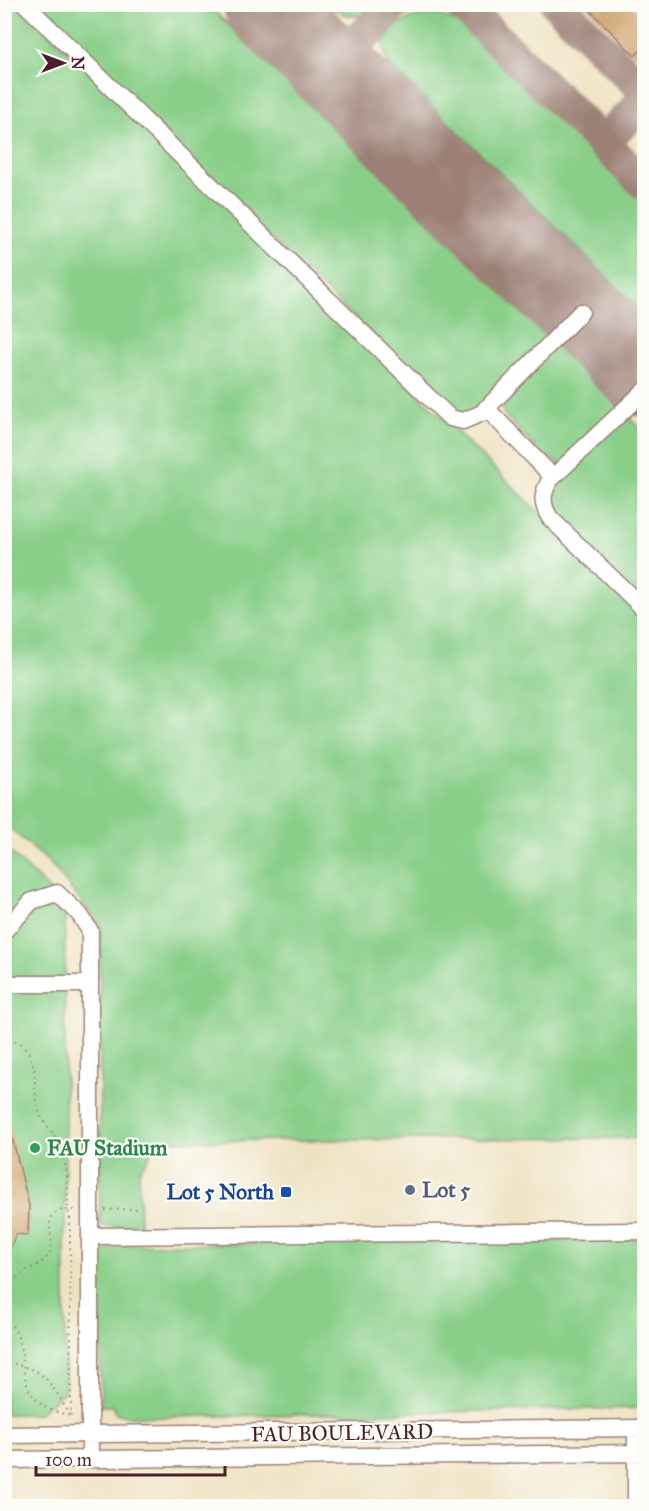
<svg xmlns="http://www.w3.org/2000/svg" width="649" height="1511" font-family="'IM FELL Great Primer',serif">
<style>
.green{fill:#89cf89;stroke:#6a775a;stroke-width:1.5}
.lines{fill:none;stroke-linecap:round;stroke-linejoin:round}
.taxiway{stroke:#9c8076;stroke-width:34}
.runway{stroke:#9c8076;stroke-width:86}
.building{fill:#cfa471}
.minor-casing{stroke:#9c8076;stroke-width:19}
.path{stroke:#9c8076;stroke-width:2;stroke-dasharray:1.5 4.5;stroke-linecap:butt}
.minor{stroke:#fff;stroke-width:16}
.leisure-dot{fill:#2e9e5b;stroke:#fdfcf7;stroke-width:2}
.service-dot{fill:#5c6f8a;stroke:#fdfcf7;stroke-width:2}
.transit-dot{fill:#1a4fb4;stroke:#fdfcf7;stroke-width:2}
.labels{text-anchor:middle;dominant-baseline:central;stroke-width:4.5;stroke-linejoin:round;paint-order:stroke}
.leisure-label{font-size:21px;font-weight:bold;fill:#27864d;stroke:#fdfcf7;text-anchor:start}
.service-label{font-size:21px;font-weight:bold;fill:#4e5e75;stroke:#fdfcf7;text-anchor:start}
.transit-label{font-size:21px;font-weight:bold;fill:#164399;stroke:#fdfcf7;text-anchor:end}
.street-label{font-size:21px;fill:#4a1f2b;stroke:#fdfcf7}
</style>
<rect width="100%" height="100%" fill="#fdfcf7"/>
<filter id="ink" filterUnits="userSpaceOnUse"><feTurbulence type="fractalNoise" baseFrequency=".0167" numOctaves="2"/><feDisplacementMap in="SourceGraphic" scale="12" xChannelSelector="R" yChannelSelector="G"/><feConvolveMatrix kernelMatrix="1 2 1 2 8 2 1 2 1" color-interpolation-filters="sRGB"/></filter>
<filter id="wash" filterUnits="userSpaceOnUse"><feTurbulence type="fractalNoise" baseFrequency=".008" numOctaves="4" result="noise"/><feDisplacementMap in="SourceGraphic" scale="24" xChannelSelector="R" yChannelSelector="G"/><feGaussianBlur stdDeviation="1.35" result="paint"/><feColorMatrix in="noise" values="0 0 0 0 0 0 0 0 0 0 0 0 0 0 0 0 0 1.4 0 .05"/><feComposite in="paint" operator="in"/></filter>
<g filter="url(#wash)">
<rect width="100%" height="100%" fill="#efe2c2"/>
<!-- green -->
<path class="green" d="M19 4 644 615V1138L154 1141 150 1156 139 1171 140 1227 100 1226V925L51 864 5 824 4 5Z
M25 5H208L644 432V609L546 512 559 463 544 457 505 415 502 408V393L463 421Z
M330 5H374L362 16C348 17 340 14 330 5Z
M421 15H439L462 24 644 196V313L391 66 385 55 383 43C393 26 403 20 421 15Z
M4 846 65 905V1391L38 1414H5Z
M644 1239V1408L161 1417 128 1416 116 1413 113 1406H101L99 1264 103 1252 116 1245Z"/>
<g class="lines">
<!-- taxiway -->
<path class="taxiway" d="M461 4 644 183
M557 4 644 90
M332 69 394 4
M602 143 644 102"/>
<!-- runway -->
<path class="runway" d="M266 4 644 374"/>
</g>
<g id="blocks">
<!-- building -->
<path class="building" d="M584 4H630L645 19V46L635 56Z
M4 1121H8L29 1205 28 1235 16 1234 5 1261Z"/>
</g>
</g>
<g filter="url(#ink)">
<use href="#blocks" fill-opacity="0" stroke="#9c8076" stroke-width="1.5"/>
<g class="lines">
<!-- minor casing -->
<g class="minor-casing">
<path id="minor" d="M25 4 450 418 463 421 482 413 581 312
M644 391 550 480C542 493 541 504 550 518L644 609
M486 408 553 477
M4 931 32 901 57 893 80 915 90 931V1459
M4 984H89
M90 1236 644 1231
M636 1428V1506
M4 1435 644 1428
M4 1460 644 1453"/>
</g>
<!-- path -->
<path class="path" d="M4 1036 21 1044 29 1053 34 1067 36 1101 40 1115 58 1141 62 1152 67 1174 68 1209 70 1218 71 1416
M105 1210 139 1209
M4 1291C10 1285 15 1278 21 1274 31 1266 44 1265 50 1252 55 1239 46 1228 52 1215L62 1210H75
M4 1317C34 1343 11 1379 41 1404 49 1411 61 1413 71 1416
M4 1357C13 1365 21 1365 31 1369 50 1376 60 1400 71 1416"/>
<!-- minor -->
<use href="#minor" class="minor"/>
</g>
</g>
<!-- markers -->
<circle class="leisure-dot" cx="35" cy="1148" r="6"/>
<circle class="service-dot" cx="410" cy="1190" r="6"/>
<rect class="transit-dot" x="280" y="1186" width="12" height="12" rx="3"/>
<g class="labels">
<!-- leisure labels -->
<g class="leisure-label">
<text x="47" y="1148">FAU Stadium</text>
</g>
<!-- service labels -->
<g class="service-label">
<text x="422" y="1190">Lot 5</text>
</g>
<!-- transit labels -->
<g class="transit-label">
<text x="274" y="1192">Lot 5 North</text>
</g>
<!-- street labels -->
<g class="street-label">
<text transform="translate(342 1433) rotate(-1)">FAU BOULEVARD</text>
</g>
</g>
<!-- margin -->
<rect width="649" height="1511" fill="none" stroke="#fdfcf7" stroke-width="24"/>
<!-- north arrow -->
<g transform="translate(63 63) rotate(90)" stroke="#fdfcf7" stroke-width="4.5" paint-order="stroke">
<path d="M0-4.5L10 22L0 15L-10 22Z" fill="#4a1f2b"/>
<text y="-9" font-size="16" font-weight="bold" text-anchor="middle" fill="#4a1f2b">N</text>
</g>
<!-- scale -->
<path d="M36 1466v9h189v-9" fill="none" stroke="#4a1f2b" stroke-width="3"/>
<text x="45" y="1466" font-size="18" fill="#4a1f2b" stroke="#fdfcf7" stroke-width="4.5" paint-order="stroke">100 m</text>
</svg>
